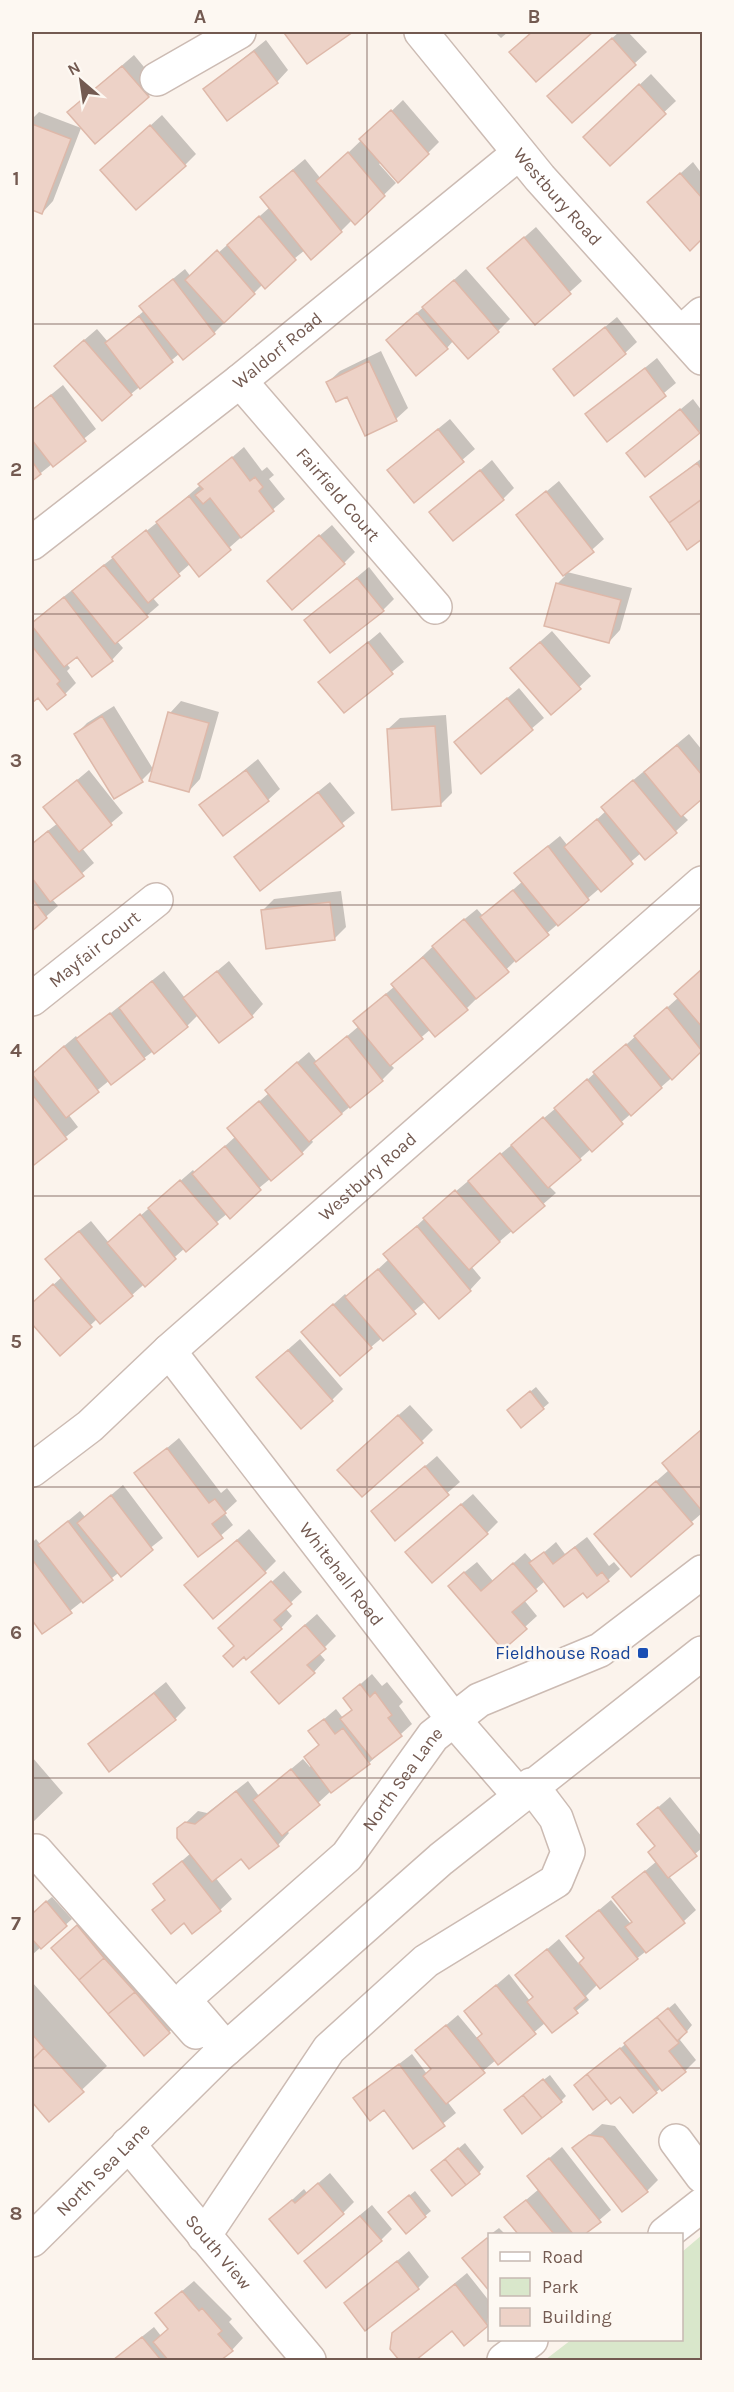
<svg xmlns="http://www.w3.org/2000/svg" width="734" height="2392" font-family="Karla,sans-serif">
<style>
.green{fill:#d9e7cb}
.shadow{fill:#0003}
.building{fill:#edd2c7;stroke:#deb8a9;stroke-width:1.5}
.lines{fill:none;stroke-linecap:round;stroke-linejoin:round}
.minor-casing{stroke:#ccbbb3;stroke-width:36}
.minor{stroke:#fff;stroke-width:33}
.grid{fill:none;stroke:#735a51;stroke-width:1.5;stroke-opacity:0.55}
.transit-dot{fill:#1a4fb4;stroke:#fdf8f2;stroke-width:2}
.labels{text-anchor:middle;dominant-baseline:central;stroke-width:5;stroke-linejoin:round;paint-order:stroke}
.street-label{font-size:18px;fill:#735a51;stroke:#fdf8f2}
.transit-label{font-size:18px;fill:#164399;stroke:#fdf8f2;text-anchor:end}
.neatline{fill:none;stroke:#735a51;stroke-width:2}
.grid-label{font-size:20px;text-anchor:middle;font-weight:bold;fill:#735a51}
</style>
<rect width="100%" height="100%" fill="#fbf3ec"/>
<!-- green -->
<path class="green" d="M702 2235V2360H545L571 2340H682V2252Z"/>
<!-- shadow -->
<path class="shadow" d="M288 32H350L307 62 286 33Z
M495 32H508L501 38Z
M533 32H591L536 80 522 41Z
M619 32H628L647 52 572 121 561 84Z
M266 40 288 70 277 82 205 89Z
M134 55 159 85 148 96 81 101Z
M651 74 676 101 610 163 596 126Z
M403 100 439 142 428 153 382 162 379 164 396 183 355 223 352 220 341 231 305 250 263 284 214 333 179 354 131 394 68 354 97 329 108 342 145 310 141 306 153 295 185 269 191 277 270 207 262 197 273 186 305 159 321 179Z
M39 112 81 128 53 201 42 213 32 209V119Z
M162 115 196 154 185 165 114 159Z
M693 162 702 174V237L690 248 649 202Z
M536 227 582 281 535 323 489 268Z
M466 269 510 319 498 331 468 357 453 341 447 348 399 329Z
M617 317 637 342 625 353 555 369Z
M381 351 408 408 396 419 347 396 328 382 340 371Z
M657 358 676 383 607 440 587 415Z
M63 385 96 429 32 480V410Z
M693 399 702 411V428L699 432 628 453Z
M450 419 475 449 414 501 401 459Z
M244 447 262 471 267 467 274 475 269 479 285 499 199 574 190 564 152 597 159 605 117 641 123 648 112 660 77 655 66 663 70 668 67 671 76 683 65 694 38 696 32 701V622L159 521Z
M702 458V537L688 548 652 497Z
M492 460 514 488 503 499 431 512Z
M559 481 604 539 567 572 632 588 620 630 609 642 557 584 565 576 518 515Z
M332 525 355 552 344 563 280 570Z
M369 567 394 599 383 610 306 620Z
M552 631 591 676 551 713 524 656Z
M380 632 404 662 344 711 320 682Z
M519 688 544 718 481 772 456 742Z
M181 701 219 712 200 779 189 791 170 713Z
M114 706 153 769 142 780 76 734 87 723Z
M446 715 452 793 440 805 388 729 400 718Z
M689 734 702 750V797L682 814 688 820 676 831 645 857 641 853 518 958 466 1009 431 1029 390 1064 394 1068 382 1080 311 1139 313 1142 302 1153 185 1248 132 1295 97 1319 60 1354 32 1322V1304L62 1277 47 1259 59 1247 91 1221 109 1243 193 1170 195 1173 235 1137 229 1128 269 1093 278 1079 309 1052 317 1062 359 1026 367 1010 395 986 393 984 445 935 477 909 483 916 523 881 516 873 528 862 560 836 568 846 606 811 614 796Z
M258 759 280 789 268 800 201 805Z
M89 770 123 813 82 848 94 863 52 899 58 906 32 929V843L58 823 45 807Z
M330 782 355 813 260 889 236 858Z
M341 891 346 927 334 939 263 910 274 899Z
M229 961 263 1004 252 1016 198 1015 187 1026 112 1082 110 1080 68 1114 78 1127 34 1163 32 1160V1079L35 1076 32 1073 76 1036 78 1039 164 971 185 998Z
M702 970V1051L549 1186 556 1193 471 1266 481 1278 470 1290 439 1317 426 1301 371 1347 315 1321 345 1294 348 1297 389 1259 385 1255 437 1207 556 1108 679 997 688 983Z
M300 1339 343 1389 332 1400 269 1366Z
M536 1387 549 1403 543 1408 514 1405Z
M410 1405 433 1430 422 1441 350 1458Z
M702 1429V1513L631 1575 596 1534 669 1470 675 1452Z
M179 1438 221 1493 227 1488 237 1501 224 1513 233 1525 198 1555 136 1474Z
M437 1456 460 1482 395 1538 373 1511Z
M123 1485 163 1538 43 1632 32 1617V1543L36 1539 40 1544 80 1511 85 1517Z
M473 1494 498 1522 487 1533 419 1541Z
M249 1529 276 1561 265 1572 186 1585Z
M587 1537 609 1566 614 1562 620 1569 608 1580 583 1591 545 1581 524 1600 537 1616 503 1647 461 1575 477 1562 493 1581 525 1553 533 1562 556 1542 565 1554Z
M284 1571 302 1592 285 1608 292 1616 281 1628 236 1646 220 1628Z
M317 1614 336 1636 319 1653 325 1660 314 1672 264 1661Z
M372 1674 382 1686 387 1682 403 1702 399 1706 412 1724 369 1763 330 1792 287 1831 289 1833 278 1845 241 1857 215 1877 232 1899 220 1910 184 1921 154 1911 166 1898 155 1884 191 1853 179 1829 198 1811 207 1813 248 1781 259 1796 303 1759 310 1767 312 1765 306 1757 320 1744 310 1731 336 1709 343 1718 353 1708 345 1698Z
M166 1682 186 1708 175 1719 90 1744Z
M32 1757 63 1793 32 1823Z
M670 1797 702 1837V1848L669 1876 696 1910 684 1921 601 1987 598 1984 586 1996 589 2000 553 2031 545 2023 498 2063 496 2060 447 2101 456 2113 414 2147 384 2108 355 2098 412 2054 427 2074 432 2069 417 2050 458 2015 478 2039 483 2033 466 2011 509 1974 530 2001 535 1997 517 1975 559 1939 579 1964 586 1958 568 1936 611 1900 631 1924 633 1922 614 1897 657 1861 656 1846 639 1824Z
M52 1897 72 1919 32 1955V1913Z
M102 1902 194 2008 169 2032 53 1948Z
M32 1982 107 2066 50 2120 32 2100Z
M675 2003 692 2025 680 2040 696 2060 685 2071 656 2092 599 2066Z
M550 2075 566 2096 561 2101 511 2105Z
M602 2124 615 2126 658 2180 647 2191 574 2148Z
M465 2143 484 2167 479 2173 439 2165Z
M562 2147 611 2210 583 2234H520L506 2217 539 2189 529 2176Z
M330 2173 354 2202 343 2213 271 2219 304 2189 307 2193Z
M415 2191 431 2211 406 2232 396 2207Z
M372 2205 392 2229 381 2240 318 2250Z
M499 2228 505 2234H491Z
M409 2251 429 2277 418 2288 346 2303Z
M467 2273 490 2302 487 2325 464 2344 453 2329 393 2334Z
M194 2281 232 2319 229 2322 243 2338 232 2350 219 2360H113L154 2327 161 2336 170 2328 169 2302Z"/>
<!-- building -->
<path class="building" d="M287 32H353L307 64 284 33Z
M532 32H593L536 82 509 52Z
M612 38 636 65 572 123 547 96Z
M254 51 278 83 227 121 203 89Z
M122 66 149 97 95 144 67 112Z
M639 84 666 114 610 166 583 137Z
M391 110 429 154 398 183 359 139Z
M32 124 71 139 42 214 32 210Z
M150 125 186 166 136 210 100 170Z
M348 152 385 196 355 225 316 181Z
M293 170 342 232 311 260 260 197Z
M680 173 702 198V239L690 251 647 202Z
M259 216 296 260 265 289 227 245Z
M524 237 571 294 535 325 487 268Z
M217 250 255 294 224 323 185 280Z
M173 279 215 334 183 360 139 306Z
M454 280 499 332 468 359 422 307Z
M417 313 448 349 416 376 386 340Z
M139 316 173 362 140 389 105 343Z
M605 327 626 354 574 396 553 369Z
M84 340 132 395 102 421 54 366Z
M369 361 397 421 365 436 347 397 336 402 326 382Z
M645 368 666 396 607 442 585 414Z
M51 395 86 441 53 467 32 440V410Z
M680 409 700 433 645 477 626 453Z
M438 429 464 462 414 503 387 470Z
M232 457 250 481 255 477 263 487 259 491 274 511 241 538 210 498 203 504 195 495 203 489 198 484Z
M32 461 41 474 32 481Z
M697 463 702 470V499L669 523 650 497Z
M480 470 504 500 453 541 429 512Z
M546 491 594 552 563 576 516 515Z
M189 496 231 550 199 577 156 522Z
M702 499V539L687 550 669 523Z
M146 530 180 576 148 603 112 557Z
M319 535 345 564 292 610 267 581Z
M104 565 148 617 115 644 72 591Z
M357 578 384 611 330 653 304 620Z
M556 583 621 600 609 643 544 626Z
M64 597 113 661 92 677 77 657 64 667 32 626V623Z
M368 642 393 674 344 713 318 682Z
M540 642 581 689 551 715 510 668Z
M32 646 60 681 57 684 66 695 47 710 38 698 32 703Z
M507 698 533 730 481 774 454 742Z
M168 712 209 723 189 792 149 781Z
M102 716 143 782 114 799 74 734Z
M435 726 441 806 392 810 387 729Z
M677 745 702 775V799L681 817 644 772Z
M246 770 269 801 223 836 199 805Z
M77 780 112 825 79 852 43 807Z
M633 780 677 833 645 860 601 807Z
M318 792 344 826 260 891 234 857Z
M597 819 633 864 601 892 564 847Z
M48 831 84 876 50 902 32 878V844Z
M548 846 589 900 558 926 514 873Z
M513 890 549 935 516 962 480 917Z
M32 898 47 918 32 931Z
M330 902 335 940 266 949 261 910Z
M464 919 509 972 476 999 432 946Z
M423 957 468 1010 435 1037 391 984Z
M702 969V1027L674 994Z
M217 971 253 1017 219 1043 183 998Z
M152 981 188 1027 154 1054 119 1008Z
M386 994 423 1039 390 1066 353 1021Z
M667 1007 702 1051 672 1080 634 1036Z
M110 1013 145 1059 111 1085 76 1039Z
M347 1036 383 1081 350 1108 314 1063Z
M626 1044 662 1088 631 1116 593 1072Z
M64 1046 99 1092 66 1118 32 1074Z
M297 1062 342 1114 309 1142 265 1090Z
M587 1079 623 1124 592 1152 554 1108Z
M32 1094 67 1139 34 1165 32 1162Z
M259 1101 303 1154 271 1181 227 1128Z
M543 1117 581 1160 548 1188 511 1145Z
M225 1146 261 1190 230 1219 192 1174Z
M500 1153 545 1206 513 1233 468 1181Z
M180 1180 218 1224 186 1252 148 1208Z
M455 1190 500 1242 469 1270 423 1218Z
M140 1214 176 1259 145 1287 107 1243Z
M417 1226 471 1291 439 1319 383 1254Z
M79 1231 133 1296 100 1324 45 1259Z
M378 1269 416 1314 383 1341 345 1297Z
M53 1284 92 1327 60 1356 32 1324V1303Z
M333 1304 372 1348 340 1376 301 1332Z
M288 1350 333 1401 301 1429 256 1377Z
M530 1391 544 1409 521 1428 507 1410Z
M398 1415 423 1443 362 1497 337 1470Z
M702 1429V1511L662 1463Z
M167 1448 209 1503 215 1499 226 1513 212 1524 223 1538 198 1557 134 1473Z
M425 1466 449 1495 395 1541 371 1511Z
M656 1481 693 1524 631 1577 594 1534Z
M111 1495 153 1550 121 1577 77 1523Z
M461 1504 488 1534 432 1583 405 1552Z
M68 1521 113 1580 83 1603 38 1545Z
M237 1540 266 1573 213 1619 184 1585Z
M575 1547 597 1576 602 1572 609 1581 587 1598 583 1593 564 1607 529 1563 544 1552 553 1564Z
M32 1559 72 1613 42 1634 32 1620Z
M513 1563 537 1591 512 1612 527 1629 503 1650 448 1586 464 1572 481 1591Z
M271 1581 292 1604 274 1620 282 1629 246 1660 244 1657 233 1667 223 1656 234 1646 218 1628Z
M305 1625 326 1649 307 1665 315 1673 279 1704 251 1672Z
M360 1684 370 1697 375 1692 392 1715 388 1718 402 1736 372 1759 340 1719 352 1710 343 1698Z
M154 1693 176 1720 109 1772 88 1744Z
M324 1719 335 1734 343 1728 370 1764 331 1793 304 1757 319 1745 308 1731Z
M291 1769 320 1805 282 1836 253 1800Z
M236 1791 279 1846 249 1869 241 1859 212 1882 177 1838V1828L185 1822 195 1824Z
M658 1807 697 1856 668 1878 648 1852 655 1846 637 1824Z
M182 1861 221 1911 192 1934 184 1923 171 1934 152 1910 165 1900 153 1884Z
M645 1871 685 1923 646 1953 625 1927 632 1922 612 1897Z
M46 1901 67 1926 41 1949 32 1939V1914Z
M599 1910 638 1959 600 1989 579 1963 584 1958 566 1936Z
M77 1925 104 1958 79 1980 51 1948Z
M547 1949 586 1998 574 2008 578 2013 552 2033 527 2002 533 1997 515 1975Z
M104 1958 135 1992 108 2014 79 1980Z
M496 1985 536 2034 498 2065 477 2038 482 2034 464 2011Z
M135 1992 170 2033 144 2056 108 2014Z
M668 2008 687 2032 677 2041 657 2017Z
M657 2017 679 2043 669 2051 686 2072 662 2091 624 2043Z
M446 2025 485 2073 446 2104 423 2076 431 2069 415 2050Z
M32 2034 44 2048 32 2060Z
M44 2048 84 2092 49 2122 32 2102V2060Z
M620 2048 657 2093 633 2113 620 2097 611 2104 587 2074Z
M399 2064 445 2126 413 2149 384 2110 370 2121 353 2098Z
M587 2074 607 2099 593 2110 574 2085Z
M543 2079 562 2102 542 2118 523 2095Z
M523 2095 542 2118 522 2134 504 2110Z
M589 2135 603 2137 648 2192 622 2212 572 2148Z
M458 2148 480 2174 466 2185 445 2159Z
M549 2158 601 2222 585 2234H573L527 2176Z
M445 2159 466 2185 452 2196 431 2170Z
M318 2183 344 2214 298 2254 269 2219 292 2200 295 2203Z
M409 2195 426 2217 406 2234 388 2212Z
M526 2200 554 2234H518L504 2217Z
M360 2216 382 2241 326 2288 304 2261Z
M487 2238 490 2241V2292L462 2258Z
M397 2261 419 2289 365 2331 344 2303Z
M455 2284 488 2326 464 2346 452 2331 416 2360H399L390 2349 392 2333Z
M182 2291 199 2311 202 2308 222 2331 218 2334 233 2351 221 2360H168L153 2342 168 2329 155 2313Z
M142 2337 161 2360H113Z"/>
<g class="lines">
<!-- minor casing -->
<g class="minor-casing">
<g id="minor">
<path id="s1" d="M421 32 540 178 702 358"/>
<path d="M157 79 239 32"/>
<path d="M681 333 702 314"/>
<path id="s2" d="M240 381 435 607"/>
<path id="s3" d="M32 543 240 381 519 153"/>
<path id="s4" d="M32 999 156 900"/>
<path id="s5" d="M169 1351 454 1720 519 1795"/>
<path id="s6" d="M32 1470 90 1426 169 1351 702 883"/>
<path d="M32 1855 36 1851 196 2032"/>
<path id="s7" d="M226 2049 191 2008 190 1994 347 1856 433 1736 479 1700 600 1650 702 1572"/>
<path d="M676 2141 702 2176"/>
<path id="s8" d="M128 2144 309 2360"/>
<path d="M665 2234 702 2205"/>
<path d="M204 2236 329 2049 426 1961 556 1881 568 1852 556 1818 531 1785"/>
<path id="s9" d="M32 2240 218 2056 441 1859 702 1653"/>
<path d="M504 2360 531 2340"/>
</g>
</g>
<!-- minor -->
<use href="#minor" class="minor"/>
</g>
<!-- grid -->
<path class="grid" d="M367 32V2360M32 324H702M32 614H702M32 905H702M32 1196H702M32 1487H702M32 1778H702M32 2068H702"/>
<!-- markers -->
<rect class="transit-dot" x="637" y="1647" width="12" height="12" rx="3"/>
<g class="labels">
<!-- street labels -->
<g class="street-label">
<text stroke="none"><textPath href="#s1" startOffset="214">Westbury Road</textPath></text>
<text stroke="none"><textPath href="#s3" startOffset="312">Waldorf Road</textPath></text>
<text stroke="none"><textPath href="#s2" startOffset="150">Fairfield Court</textPath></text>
<text stroke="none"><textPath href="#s4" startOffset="80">Mayfair Court</textPath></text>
<text stroke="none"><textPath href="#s6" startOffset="446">Westbury Road</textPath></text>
<text stroke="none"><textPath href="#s5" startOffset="282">Whitehall Road</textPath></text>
<text stroke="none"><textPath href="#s7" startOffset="372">North Sea Lane</textPath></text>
<text stroke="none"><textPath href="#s9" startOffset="100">North Sea Lane</textPath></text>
<text stroke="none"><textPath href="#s8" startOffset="141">South View</textPath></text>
</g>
<!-- transit labels -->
<g class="transit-label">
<text x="631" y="1653">Fieldhouse Road</text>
</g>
</g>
<!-- border -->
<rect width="734" height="2392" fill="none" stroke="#fdf8f2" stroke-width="66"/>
<!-- legend -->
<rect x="488" y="2233" width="195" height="108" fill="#fdf8f2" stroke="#c6b9b2" stroke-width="1.5"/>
<rect x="500" y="2252" width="30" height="9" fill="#ffffff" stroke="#c6b9b2" stroke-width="1.5"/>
<text x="542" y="2263" font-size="18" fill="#735a51">Road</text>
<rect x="500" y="2278" width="30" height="18" fill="#d9e7cb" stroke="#c6b9b2" stroke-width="1.5"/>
<text x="542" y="2293" font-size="18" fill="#735a51">Park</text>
<rect x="500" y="2308" width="30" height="18" fill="#edd2c7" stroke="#c6b9b2" stroke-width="1.5"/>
<text x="542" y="2323" font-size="18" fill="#735a51">Building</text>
<!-- north arrow -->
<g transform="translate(81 81) rotate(331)" stroke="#fdf8f2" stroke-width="4.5" paint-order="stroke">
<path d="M0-4.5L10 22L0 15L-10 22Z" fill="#735a51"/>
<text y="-9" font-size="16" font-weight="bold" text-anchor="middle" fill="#735a51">N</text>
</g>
<rect x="33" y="33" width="668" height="2326" class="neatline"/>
<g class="grid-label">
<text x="200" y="23">A</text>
<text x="534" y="23">B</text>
<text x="16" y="185">1</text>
<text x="16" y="476">2</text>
<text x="16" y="767">3</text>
<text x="16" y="1057">4</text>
<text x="16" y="1348">5</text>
<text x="16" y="1639">6</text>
<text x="16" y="1930">7</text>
<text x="16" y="2220">8</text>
</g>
</svg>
